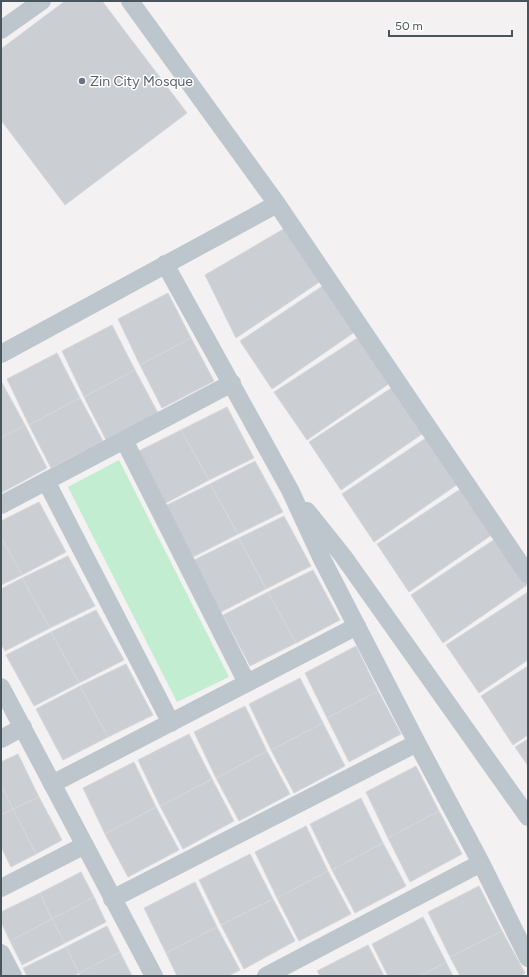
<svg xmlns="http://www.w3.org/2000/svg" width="529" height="977" font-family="Figtree,sans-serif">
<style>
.green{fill:#c2edd0}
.building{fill:#cbced3;stroke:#d5d7dc}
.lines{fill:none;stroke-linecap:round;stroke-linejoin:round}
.street{stroke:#bdc6cc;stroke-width:18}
.worship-dot{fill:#6b7280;stroke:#fff;stroke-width:1.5}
.labels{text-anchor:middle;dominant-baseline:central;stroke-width:3;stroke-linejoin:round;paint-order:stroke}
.worship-label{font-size:14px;fill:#5b616d;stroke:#fff;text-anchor:start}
</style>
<rect width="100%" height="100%" fill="#f3f1f1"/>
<!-- green -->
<path class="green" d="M119 460 229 677 177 702 68 487Z"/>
<!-- building -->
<path class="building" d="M65 1H102L187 113 65 205 1 120V49Z
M287 227 321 281 236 338 205 275Z
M324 285 356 331 272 389 240 341Z
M168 293 191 338 140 365 118 319Z
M112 325 135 370 84 397 62 351Z
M359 337 390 383 307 440 274 392Z
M191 338 214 381 162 408 140 365Z
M57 353 80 398 29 425 7 379Z
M135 370 158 413 106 440 84 397Z
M1 381 25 425 1 438Z
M393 387 425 432 341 490 309 442Z
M80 398 103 441 51 468 29 425Z
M227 407 254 458 209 480 181 430Z
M25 425 47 468 1 493V438Z
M181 430 209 480 164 504 137 452Z
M426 438 458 484 374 542 342 494Z
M255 461 283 512 238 534 210 484Z
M210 484 238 534 193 557 165 506Z
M462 488 493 534 409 592 377 544Z
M39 502 66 552 22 575 1 537V521Z
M284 516 311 566 266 589 239 538Z
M1 537 22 575 1 585Z
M239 538 266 589 221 612 194 560Z
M495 539 527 585 443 643 411 595Z
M68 556 95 606 50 628 22 578Z
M313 570 340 620 296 643 268 592Z
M22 578 50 628 5 651 1 644V589Z
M268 592 296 643 250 666 223 615Z
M528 592V660L479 693 446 645Z
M96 610 124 660 79 683 51 632Z
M51 632 79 683 34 706 6 655Z
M356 646 378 691 327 718 305 673Z
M126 664 153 715 108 737 80 686Z
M528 666V735L513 745 481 696Z
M300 678 323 723 271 750 249 704Z
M80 686 108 737 63 760 36 709Z
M378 691 401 734 349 762 327 718Z
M245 706 267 751 216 778 194 732Z
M323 723 345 766 294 793 271 750Z
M189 734 212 779 160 806 138 760Z
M528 739V766L515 747Z
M267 751 290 794 239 821 216 778Z
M18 754 39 797 13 809 1 785V762Z
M134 762 156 807 105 834 83 788Z
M416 766 439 811 388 838 366 792Z
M212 779 234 821 183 849 160 806Z
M1 785 13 809 1 815Z
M39 797 62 840 36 854 13 809Z
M361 798 383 843 332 870 310 824Z
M156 807 179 850 128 877 105 834Z
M13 809 36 854 11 867 1 847V815Z
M439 811 462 854 410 882 388 838Z
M306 826 328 871 277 898 255 852Z
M383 843 406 886 355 913 332 870Z
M250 854 273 899 221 925 199 880Z
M328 871 351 914 299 941 277 898Z
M81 872 94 897 52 919 40 893Z
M195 882 217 927 166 953 144 908Z
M479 886 502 931 450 957 428 912Z
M40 893 52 919 10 941 1 922V912Z
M94 897 106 922 65 943 52 919Z
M273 899 295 941 244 969 221 925Z
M423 917 446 962 420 976H388L372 944Z
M52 919 65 943 22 965 10 941Z
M107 926 120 952 79 973 66 947Z
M217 927 240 970 228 976H177L166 953Z
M502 931 525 973 520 976H460L450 957Z
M368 945 384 976H320L317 971Z
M66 947 79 973 74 976H27L23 968Z
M120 952 132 976H80L79 973Z
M446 962 453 976H420Z"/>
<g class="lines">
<!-- street -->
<path class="street" d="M130 1 277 204 528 575
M1 30 42 1
M165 264 290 490 321 557 417 743 481 863 528 958
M1 354 277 204
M124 440 247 683
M46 481 171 723
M1 505 232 383
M307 511 343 556 528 817
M1 687 154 976
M1 739 23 727
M52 784 357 626
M1 888 85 845
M112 899 417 743
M1 953 13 976
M266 976 481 863"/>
</g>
<!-- markers -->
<circle class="worship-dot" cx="82" cy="81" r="4"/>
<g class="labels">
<!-- worship labels -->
<g class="worship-label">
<text x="90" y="81">Zin City Mosque</text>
</g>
</g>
<!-- border -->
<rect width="529" height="977" fill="none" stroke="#49555d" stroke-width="4"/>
<!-- scale -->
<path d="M389 30v6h123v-6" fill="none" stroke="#49555d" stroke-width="2"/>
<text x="395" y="30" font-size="12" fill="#49555d" stroke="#ffffff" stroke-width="3" paint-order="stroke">50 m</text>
</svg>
